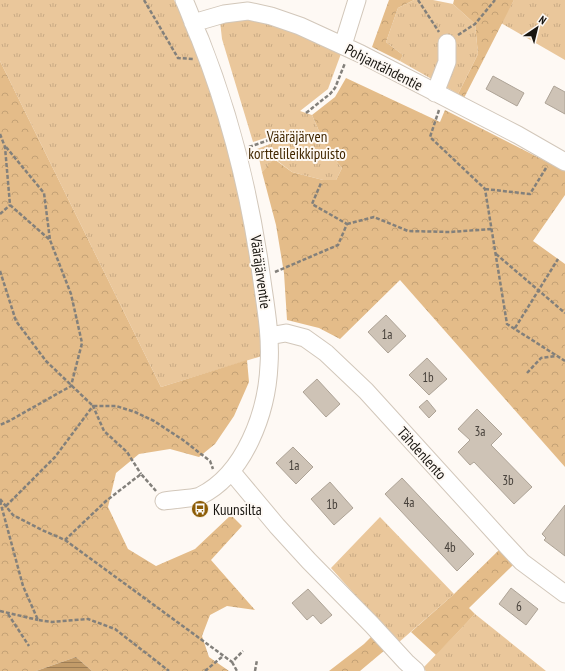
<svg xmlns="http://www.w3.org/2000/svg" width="565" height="671" font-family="'PT Sans Narrow',sans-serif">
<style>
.grass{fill:url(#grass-tufts)}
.forest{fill:url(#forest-crowns)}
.water{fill:url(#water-rules)}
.building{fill:#cec3b6;stroke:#ada396}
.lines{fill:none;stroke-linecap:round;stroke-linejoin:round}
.minor-casing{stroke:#d2c7ba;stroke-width:19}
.path{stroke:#83807b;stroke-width:2.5;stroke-dasharray:4 2;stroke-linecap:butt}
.minor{stroke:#fff;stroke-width:17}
.labels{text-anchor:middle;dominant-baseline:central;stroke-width:4;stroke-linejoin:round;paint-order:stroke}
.number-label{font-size:13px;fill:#46403a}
.street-label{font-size:15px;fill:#181510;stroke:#fef9f4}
.park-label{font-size:15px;fill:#422700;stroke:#fef9f4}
.poi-label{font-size:15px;fill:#181510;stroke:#fef9f4;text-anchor:start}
</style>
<defs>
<pattern id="grass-tufts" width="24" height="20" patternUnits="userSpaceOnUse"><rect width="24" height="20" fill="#eac79b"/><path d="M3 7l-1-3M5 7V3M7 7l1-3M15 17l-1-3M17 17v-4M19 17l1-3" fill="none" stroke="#c8aa84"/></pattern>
<pattern id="forest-crowns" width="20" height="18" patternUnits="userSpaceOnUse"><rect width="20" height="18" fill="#e4bc89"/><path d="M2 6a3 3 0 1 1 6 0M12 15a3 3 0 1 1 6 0" fill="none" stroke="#c3a175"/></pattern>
<pattern id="water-rules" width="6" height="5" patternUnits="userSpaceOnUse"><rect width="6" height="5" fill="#c29b69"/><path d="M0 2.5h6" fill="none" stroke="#9d7d55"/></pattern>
</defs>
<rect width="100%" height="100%" fill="#fef9f4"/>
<!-- grass -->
<path class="grass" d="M0 0H174L184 19 219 109 239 184 265 355 161 387 0 61Z
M414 0H433L453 4 475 24 478 54 458 94 400 61 403 55 386 42 398 8Z
M514 0H565V60L501 23Z
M247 19 271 22 342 51 328 89 300 111 312 115 328 152 342 168 336 180H323L292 172 275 159 262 172 257 149 270 144 268 137 253 142 222 39 220 21Z
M380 517 454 594 398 643 331 568Z
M475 614 546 671H426L423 668Z"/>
<!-- forest -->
<path class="forest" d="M389 0H414L398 8 386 42 403 55 400 61 372 47Z
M454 0H514L464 98 458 94 478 54 475 24 453 4Z
M0 61 161 387 247 360 249 382 234 416 215 444 199 457 170 449 139 454 116 473 108 507 128 549 156 566 195 549 231 515 242 526 211 560 255 610 227 606 210 615 202 636 209 657 229 671H92L76 657 36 671H0Z
M346 78 440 122 445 110 565 171V195L533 241 565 264V467L400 280 340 339 319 328 287 320 284 273 276 225 262 172 274 159 292 172 323 180H336L342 168 328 152 312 115 335 97Z
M499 550 513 565 469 608 475 614 436 655 411 632 454 594Z
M372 636 385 650 360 671H329L364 644Z"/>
<!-- water -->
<path class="water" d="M76 657 92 671H36Z"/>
<!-- building -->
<path class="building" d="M493 76 524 93 517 106 486 89Z
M554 86 565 92V114L545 103Z
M386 315 406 336 388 353 368 332Z
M427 358 447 379 429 395 409 375Z
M317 379 340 404 326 417 303 392Z
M427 400 436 411 429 418 419 407Z
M477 409 502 434 491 445 532 487 514 504 474 462 470 465 458 452 470 440 458 429Z
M293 447 313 467 296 484 276 463Z
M402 478 474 554 457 571 385 494Z
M330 482 353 508 334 525 311 499Z
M565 505V556L544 540 546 538 542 534Z
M511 588 538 609 526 625 499 604Z
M308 589 332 615 321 624 313 615 307 620 292 603Z"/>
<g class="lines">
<!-- minor casing -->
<g class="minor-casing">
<path id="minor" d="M193 23 224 14 248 11 271 16 300 26 361 54 518 135 565 162
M343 45 357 0
M435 93 447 62V43
M269 336 286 333 305 338 326 353 366 391 507 546 522 562 565 594
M231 471 277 526 309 561 372 625 406 662 416 671
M164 501C174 499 191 499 200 496 245 474 267 412 269 365 271 337 266 309 262 281 251 199 231 117 200 39 194 26 190 13 184 0"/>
</g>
<!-- path -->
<path class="path" d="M144 0 178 58 193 59
M418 0 439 32
M458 35 475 24 495 0
M439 110 430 137 485 189 507 324 565 361
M306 113 330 94 335 88 345 63
M0 134 5 147 10 205 50 240 71 294 82 343 71 386 9 421 0 425
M6 147 44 193 50 240
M249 147 269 140
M485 189 530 194 546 168
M0 214 10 205
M347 224 374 217 408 231 450 232 492 229
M496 254 565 313
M0 271 16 321 46 361 93 406H116L135 412 154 421 183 440 210 461 213 469
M275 272 338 245 347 224 312 204 321 183
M515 328 558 259
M527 373 541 358 556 356
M0 499 13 515 42 530 65 540 106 501 141 474 156 491
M0 501 23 586 38 620 52 622 88 619 115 629 169 671
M6 506 55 457 93 406 104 431 127 452 141 474
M65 540 232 662 243 651
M0 611 38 620
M8 614 29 646
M232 662 237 671
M205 671 223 656
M255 671 257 660"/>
<!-- minor -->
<use href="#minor" class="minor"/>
</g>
<!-- icons -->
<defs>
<g id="bus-disc" transform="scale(0.9)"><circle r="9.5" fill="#8d5d07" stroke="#fef9f4"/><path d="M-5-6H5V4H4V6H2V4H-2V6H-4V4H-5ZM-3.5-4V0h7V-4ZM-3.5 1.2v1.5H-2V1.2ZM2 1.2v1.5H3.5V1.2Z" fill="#fff"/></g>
</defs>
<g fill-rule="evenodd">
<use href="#bus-disc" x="200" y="509"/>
</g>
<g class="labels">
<!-- number labels -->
<g class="number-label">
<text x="387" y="334">1a</text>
<text x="428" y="377">1b</text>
<text x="480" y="431">3a</text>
<text x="294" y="465">1a</text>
<text x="508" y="480">3b</text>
<text x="409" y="502">4a</text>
<text x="332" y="504">1b</text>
<text x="450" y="547">4b</text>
<text x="519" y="606">6</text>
</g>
<!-- street labels -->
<g class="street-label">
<text transform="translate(384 67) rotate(27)">Pohjantähdentie</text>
<text transform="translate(261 272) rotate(82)">Vääräjärventie</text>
<text transform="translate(422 453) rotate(48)">Tähdenlento</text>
</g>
<!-- park labels -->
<g class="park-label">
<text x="297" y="136">Vääräjärven<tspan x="297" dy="17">korttelileikkipuisto</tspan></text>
</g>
<!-- poi labels -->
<g class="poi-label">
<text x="213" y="509">Kuunsilta</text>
</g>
</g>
<!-- north arrow -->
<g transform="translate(537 28) rotate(35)" stroke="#fef9f4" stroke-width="3" paint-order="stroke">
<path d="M0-3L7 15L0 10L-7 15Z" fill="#181510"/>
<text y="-6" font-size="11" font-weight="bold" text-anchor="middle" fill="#181510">N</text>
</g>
</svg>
